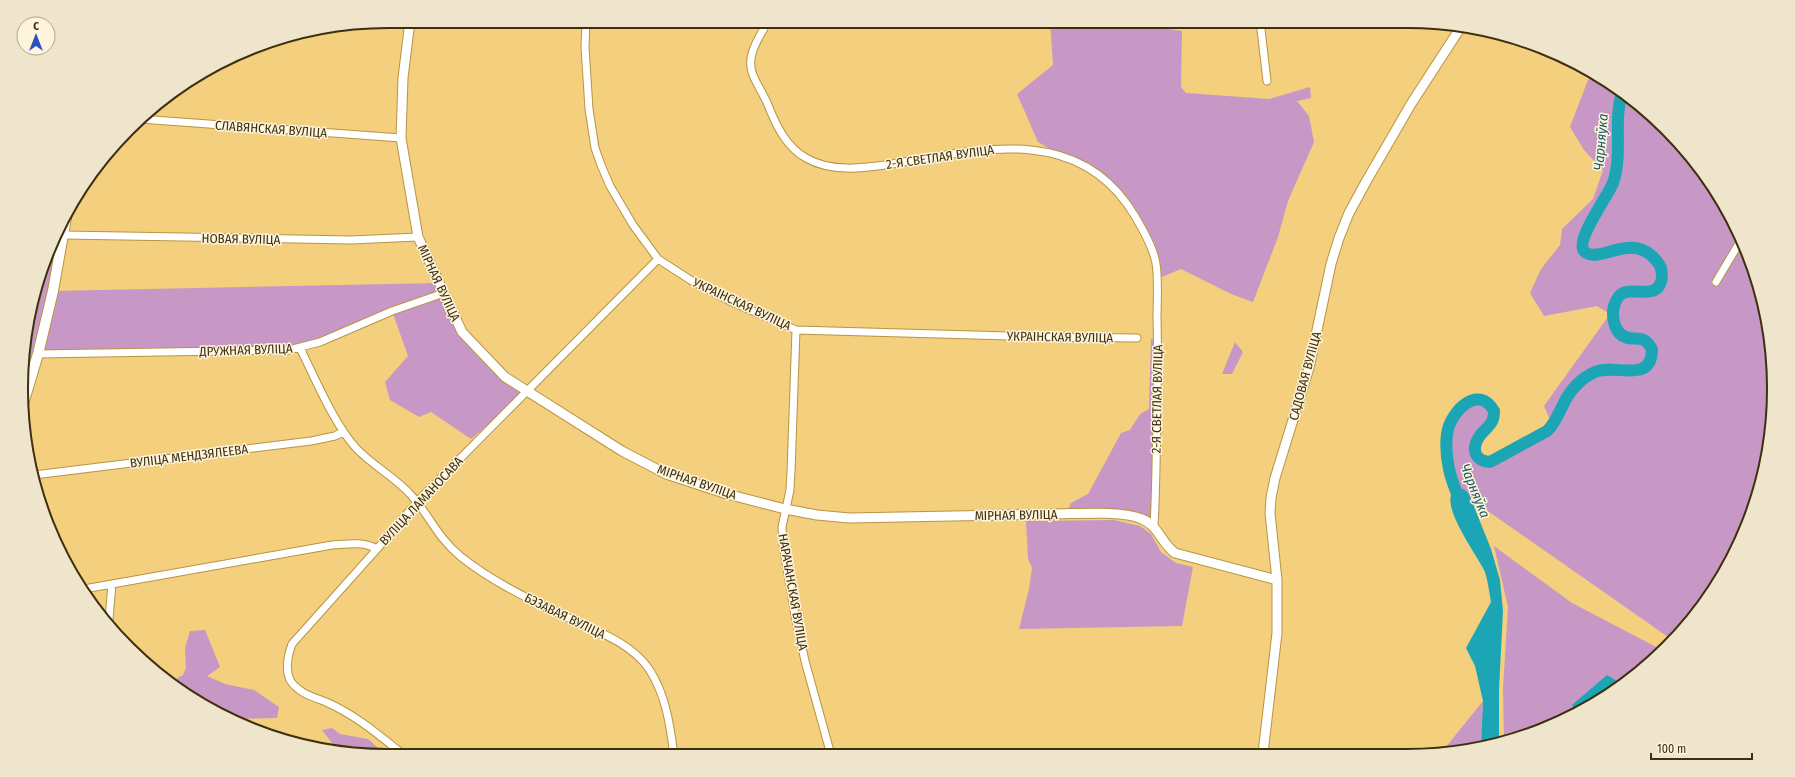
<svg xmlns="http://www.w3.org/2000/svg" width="1795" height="777" font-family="'Fira Sans Condensed',sans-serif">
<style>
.green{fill:#c798c6}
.water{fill:#1ca6b5}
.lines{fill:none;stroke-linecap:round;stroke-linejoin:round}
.river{stroke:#1ca6b5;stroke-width:12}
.minor-casing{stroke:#b79543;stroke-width:9}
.tertiary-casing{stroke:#b79543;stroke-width:11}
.secondary-casing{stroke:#b79543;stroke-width:12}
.minor{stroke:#fff;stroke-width:7}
.tertiary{stroke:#fff;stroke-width:9}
.secondary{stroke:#fff;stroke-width:10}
.labels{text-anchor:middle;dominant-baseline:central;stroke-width:3;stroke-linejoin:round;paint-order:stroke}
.street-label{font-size:13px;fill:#3e300d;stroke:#fef4dd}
.water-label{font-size:14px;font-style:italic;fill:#155a62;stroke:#fef4dd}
.rim{fill:none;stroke:#3e300d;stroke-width:2}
</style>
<rect width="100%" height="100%" fill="#f3cf7e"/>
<!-- green -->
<path class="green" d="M1050 21H1107L1182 31 1181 87 1186 93 1269 99 1310 87 1311 98 1297 101 1309 116 1314 142 1288 201 1278 237 1253 302 1231 294 1181 269 1162 277 1143 231 1109 183 1038 142 1017 94 1053 65Z
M1596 74 1649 112 1698 165 1736 226 1762 294 1773 365 1771 437 1754 507 1712 593 1671 639 1472 500 1469 494 1460 488 1455 489C1448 471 1443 451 1448 431 1452 411 1479 384 1494 411 1492 428 1473 436 1475 451 1478 476 1506 452 1515 447 1529 441 1542 437 1553 426L1544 406 1610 314 1597 306 1544 316 1530 293 1541 269 1560 245 1562 229 1593 199 1603 170 1584 150 1570 127 1588 80Z
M54 248 61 249 53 291 439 283 462 332 527 391 471 439 431 412 419 417 390 400 385 382 408 356 392 311 300 348 38 354 23 412 21 388 28 317Z
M1151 339H1158L1154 526 1140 518 1066 514 1071 503 1088 494 1121 433 1130 430 1140 414 1149 409Z
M1235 342 1243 352 1232 374H1222Z
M1114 520 1140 526 1151 534 1161 552 1176 563 1193 567 1182 626 1019 629 1029 589 1032 568 1028 559 1026 521Z
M1494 546 1572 603 1662 650 1649 665 1547 728 1504 740 1503 688 1508 607Z
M205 630 220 667 207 676 225 684 254 690 279 707 277 718 232 719 205 707 170 682 183 675 186 668 185 648 190 631Z
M1483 701 1481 746 1455 753H1441Z
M332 728 340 734 368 739 387 756 335 747 322 730Z"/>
<!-- water -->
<path class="water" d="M1460 488 1465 490 1469 494 1491 549 1500 580 1503 611 1499 690V741L1481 746 1483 701 1475 666 1466 648 1491 602C1489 592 1488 581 1485 572 1479 557 1430 494 1460 488Z
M1607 675 1620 683 1575 711 1572 705Z"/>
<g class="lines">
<!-- river -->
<path class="river" d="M1461 503C1451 481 1444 459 1447 434 1450 412 1478 383 1494 411 1494 415 1494 419 1491 423 1488 428 1482 432 1479 437 1471 450 1475 461 1490 462L1547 431C1555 424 1558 414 1563 405 1569 391 1581 378 1595 372 1615 363 1652 385 1652 349 1649 345 1648 342 1644 340 1639 338 1634 339 1629 338 1615 336 1611 318 1614 306 1621 283 1636 295 1652 291 1662 288 1663 277 1661 268 1659 263 1656 260 1652 256 1628 234 1597 265 1584 251 1575 240 1608 196 1613 183 1623 154 1613 122 1622 93"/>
<!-- minor casing -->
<g class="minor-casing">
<path id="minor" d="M586 21 585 47 589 109 595 148 601 165 610 186 633 225 658 259 692 281 732 302 796 330 1042 337 1137 338
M768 21C759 38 745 56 753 75 757 85 764 95 768 105 776 125 786 147 806 158 832 173 864 168 892 164 973 151 1070 124 1127 204 1137 218 1151 243 1155 259 1159 272 1157 303 1157 318 1158 352 1157 387 1157 422 1156 457 1156 491 1154 526
M1260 21 1267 81
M382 22 409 25
M140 119 401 138
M64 235 351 240 418 237
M1716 282 1741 240
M796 330 791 471 790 490 782 527 783 545 795 615 805 661 831 755
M300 348C315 378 334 424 356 448 373 466 395 477 411 495 430 516 437 537 460 556 491 581 527 598 562 615 591 629 630 641 649 669 666 695 670 725 674 755
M38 354 289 350 320 342 392 311 444 293
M34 475 311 441 335 436 343 432
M377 549 292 644C288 654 285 669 290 680 298 693 313 697 326 702 356 715 380 736 405 756
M84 589 332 545C348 544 363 541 377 549L417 502 658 259
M109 619 112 584
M601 755 602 753"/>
</g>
<!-- tertiary casing -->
<g class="tertiary-casing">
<path id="tertiary" d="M410 21 403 78 401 138 418 237 462 332 505 377 622 451 666 474 727 494 785 509 817 515 849 518C916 517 984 515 1052 514 1075 514 1121 510 1142 519 1159 526 1161 543 1175 553L1277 580
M1263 753 1277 633V580L1270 513 1271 498 1275 478 1309 368 1331 264 1339 238 1349 213 1367 180 1411 104 1459 30"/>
</g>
<!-- secondary casing -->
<g class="secondary-casing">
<path id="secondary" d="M23 404 38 354 53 291 67 212"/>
</g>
<!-- minor -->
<use href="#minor" class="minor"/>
<!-- tertiary -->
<use href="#tertiary" class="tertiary"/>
<!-- secondary -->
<use href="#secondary" class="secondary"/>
</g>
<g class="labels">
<!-- street labels -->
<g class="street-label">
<text transform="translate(271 129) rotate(4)">СЛАВЯНСКАЯ ВУЛІЦА</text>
<text transform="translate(940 157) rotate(-8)">2-Я СВЕТЛАЯ ВУЛІЦА</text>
<text transform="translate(241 239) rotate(1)">НОВАЯ ВУЛІЦА</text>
<text transform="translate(439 283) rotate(65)">МІРНАЯ ВУЛІЦА</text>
<text transform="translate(742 304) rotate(25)">УКРАІНСКАЯ ВУЛІЦА</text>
<text transform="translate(1060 337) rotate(1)">УКРАІНСКАЯ ВУЛІЦА</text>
<text transform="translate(246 350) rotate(-2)">ДРУЖНАЯ ВУЛІЦА</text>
<text transform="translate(1305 376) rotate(-75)">САДОВАЯ ВУЛІЦА</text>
<text transform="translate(1157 399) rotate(-89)">2-Я СВЕТЛАЯ ВУЛІЦА</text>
<text transform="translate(189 456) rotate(-7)">ВУЛІЦА МЕНДЗЯЛЕЕВА</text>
<text transform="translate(697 482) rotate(19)">МІРНАЯ ВУЛІЦА</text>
<text transform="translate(421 501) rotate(-47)">ВУЛІЦА ЛАМАНОСАВА</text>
<text transform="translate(1016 515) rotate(-1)">МІРНАЯ ВУЛІЦА</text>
<text transform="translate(793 592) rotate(80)">НАРАЧАНСКАЯ ВУЛІЦА</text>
<text transform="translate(565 616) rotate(26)">БЭЗАВАЯ ВУЛІЦА</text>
</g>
<!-- water labels -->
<g class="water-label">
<text transform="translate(1601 142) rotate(-85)">Чарняўка</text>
<text transform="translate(1475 491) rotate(68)">Чарняўка</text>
</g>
</g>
<!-- crop -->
<path d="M0 0H1795V777H0ZM388 28H1407A360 360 0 0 1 1767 388V389A360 360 0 0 1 1407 749H388A360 360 0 0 1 28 389V388A360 360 0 0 1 388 28Z" fill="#efe4cc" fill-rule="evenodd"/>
<path class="rim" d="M388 28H1407A360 360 0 0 1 1767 388V389A360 360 0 0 1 1407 749H388A360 360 0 0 1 28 389V388A360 360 0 0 1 388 28Z"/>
<!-- north arrow -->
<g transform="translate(36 36)"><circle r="19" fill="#fef4dd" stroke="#b1a68a"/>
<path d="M0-3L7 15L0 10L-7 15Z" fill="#2e4fbf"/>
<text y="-6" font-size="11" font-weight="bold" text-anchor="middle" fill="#3e300d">С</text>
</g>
<!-- scale -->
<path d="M1651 753v6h101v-6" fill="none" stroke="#3e300d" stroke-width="2"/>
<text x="1657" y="753" font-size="12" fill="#3e300d" stroke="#fef4dd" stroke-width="3" paint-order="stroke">100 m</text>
</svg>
